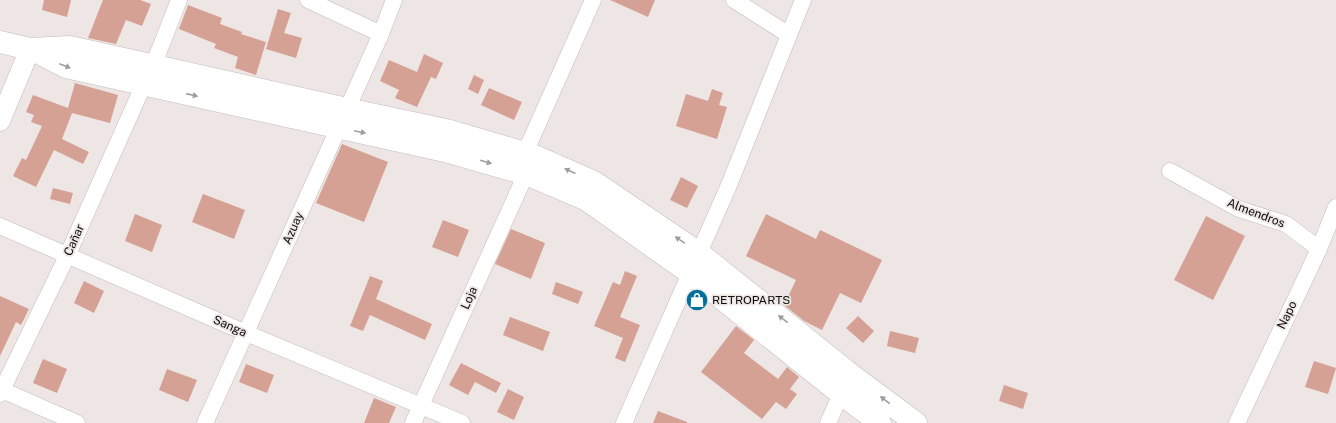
<svg xmlns="http://www.w3.org/2000/svg" width="1336" height="423" font-family="'Public Sans',sans-serif">
<style>
.building{fill:#d5a194}
.lines{fill:none;stroke-linecap:round;stroke-linejoin:round}
.minor-casing{stroke:#c3bcbb;stroke-width:17}
.tertiary-casing{stroke:#c3bcbb;stroke-width:21}
.secondary-casing{stroke:#c3bcbb;stroke-width:23}
.minor{stroke:#fff;stroke-width:16}
.tertiary{stroke:#fff;stroke-width:20}
.secondary{stroke:#fff;stroke-width:22}
.oneway{fill:#9e9d9d}
.labels{text-anchor:middle;dominant-baseline:central;stroke-width:3.5;stroke-linejoin:round;paint-order:stroke}
.street-label{font-size:12px;fill:#0d0b0b;stroke:#ede6e4}
.poi-label{font-size:12px;fill:#0d0b0b;stroke:#ede6e4;text-anchor:start}
</style>
<rect width="100%" height="100%" fill="#ede6e4"/>
<!-- building -->
<path class="building" d="M44 0H71L67 17 42 10Z
M103 0H140L151 4 142 26 126 20 116 44 88 38Z
M610 0H655L648 17Z
M188 5 222 18 220 24 242 32 241 34 266 42 256 75 235 68 238 57 214 48 216 44 179 29Z
M278 9 291 13 284 33 302 38 296 58 266 49Z
M424 54 443 63 436 79 431 77 417 107 395 98 399 90 380 81 389 60 417 72Z
M474 75 484 80 478 94 468 89Z
M75 83 118 95 110 123 72 113 62 139 89 152 83 164 54 150 36 187 13 176 22 158 26 160 42 126 31 122 34 115 26 112 33 95 68 108Z
M489 88 522 102 514 120 481 105Z
M712 89 723 93 719 105 727 107 717 139 676 126 686 94 708 101Z
M342 144 388 162 364 222 316 203Z
M681 177 698 186 687 208 670 200Z
M53 188 73 193 70 204 50 199Z
M203 194 245 210 234 239 192 222Z
M135 214 162 225 152 252 125 241Z
M766 214 816 239 820 230 882 260 861 303 840 293 822 330 804 321 784 305 796 280 746 256Z
M1206 216 1245 236 1213 300 1174 280Z
M443 220 469 230 458 257 432 247Z
M511 229 545 243 531 279 495 264Z
M625 271 637 276 620 317 640 325 625 362 615 358 623 338 594 326 613 282 620 285Z
M370 276 383 281 376 299 432 324 425 340 370 315 363 331 350 326Z
M84 281 104 291 94 313 74 303Z
M556 282 583 292 578 304 552 294Z
M0 296 29 309 21 325 16 322 0 356Z
M858 316 874 331 863 343 846 328Z
M510 317 550 332 543 351 503 335Z
M736 326 754 340 744 353 778 379 787 367 799 377 790 389 797 394 786 409 776 402 762 419 701 372Z
M890 331 919 338 915 353 887 346Z
M43 359 67 369 57 393 33 383Z
M1314 361 1336 368 1328 394 1305 387Z
M461 363 501 383 496 393 475 382 468 395 449 385Z
M246 364 274 375 267 393 239 382Z
M167 369 197 380 188 402 159 390Z
M1004 385 1028 393 1023 409 999 401Z
M508 389 524 397 514 420 497 412Z
M374 398 396 407 389 423H364Z
M658 411 687 422V423H653Z"/>
<g class="lines">
<!-- minor casing -->
<g class="minor-casing">
<path id="minor" d="M308 0 381 34
M734 0 789 35
M153 66 179 0
M525 153 593 0
M1170 171 1239 209 1286 224 1319 249
M0 226 246 333 462 423
M0 389 77 423
M0 394 68 254 144 84
M205 423 381 34 394 0
M413 423 526 174
M624 423 729 185 803 0
M828 423 841 394 847 386
M1237 423 1319 249 1336 207"/>
</g>
<!-- tertiary casing -->
<g class="tertiary-casing">
<path id="tertiary" d="M0 121 30 49"/>
</g>
<!-- secondary casing -->
<g class="secondary-casing">
<path id="secondary" d="M0 42 30 49 70 47 347 109 450 131 535 156 594 182 699 253 854 377 916 423
M31 49 66 67 445 151 526 174 587 200 690 273 841 394 880 423"/>
</g>
<!-- minor -->
<use href="#minor" class="minor"/>
<!-- tertiary -->
<use href="#tertiary" class="tertiary"/>
<!-- secondary -->
<use href="#secondary" class="secondary"/>
</g>
<!-- one-way arrows -->
<defs><path id="oneway-solid" d="M-6-.8H1V-3.2L6.5 0L1 3.2V.8H-6Z"/></defs>
<g class="oneway">
<use href="#oneway-solid" transform="translate(65 66) rotate(21)"/>
<use href="#oneway-solid" transform="translate(192 95) rotate(13)"/>
<use href="#oneway-solid" transform="translate(360 132) rotate(12)"/>
<use href="#oneway-solid" transform="translate(486 162) rotate(16)"/>
<use href="#oneway-solid" transform="translate(570 171) rotate(-156)"/>
<use href="#oneway-solid" transform="translate(680 240) rotate(-146)"/>
<use href="#oneway-solid" transform="translate(783 319) rotate(-142)"/>
<use href="#oneway-solid" transform="translate(885 400) rotate(-143)"/>
</g>
<!-- icons -->
<defs>
<g id="shop-disc" transform="scale(1.15)"><circle r="9.5" fill="#03709c" stroke="#ede6e4"/><path d="M-5-2.5h2.3a2.7 3.5 0 0 1 5.4 0H5L5.5 6h-11ZM-1.5-2.5h3a1.5 2.3 0 0 0-3 0Z" fill="#fff"/></g>
</defs>
<g fill-rule="evenodd">
<use href="#shop-disc" x="697" y="300"/>
</g>
<g class="labels">
<!-- street labels -->
<g class="street-label">
<text transform="translate(1256 213) rotate(21)">Almendros</text>
<text transform="translate(293 228) rotate(-66)">Azuay</text>
<text transform="translate(74 240) rotate(-66)">Cañar</text>
<text transform="translate(469 298) rotate(-66)">Loja</text>
<text transform="translate(1287 315) rotate(-64)">Napo</text>
<text transform="translate(230 326) rotate(24)">Sanga</text>
</g>
<!-- poi labels -->
<g class="poi-label">
<text x="712" y="300">RETROPARTS</text>
</g>
</g>
</svg>
